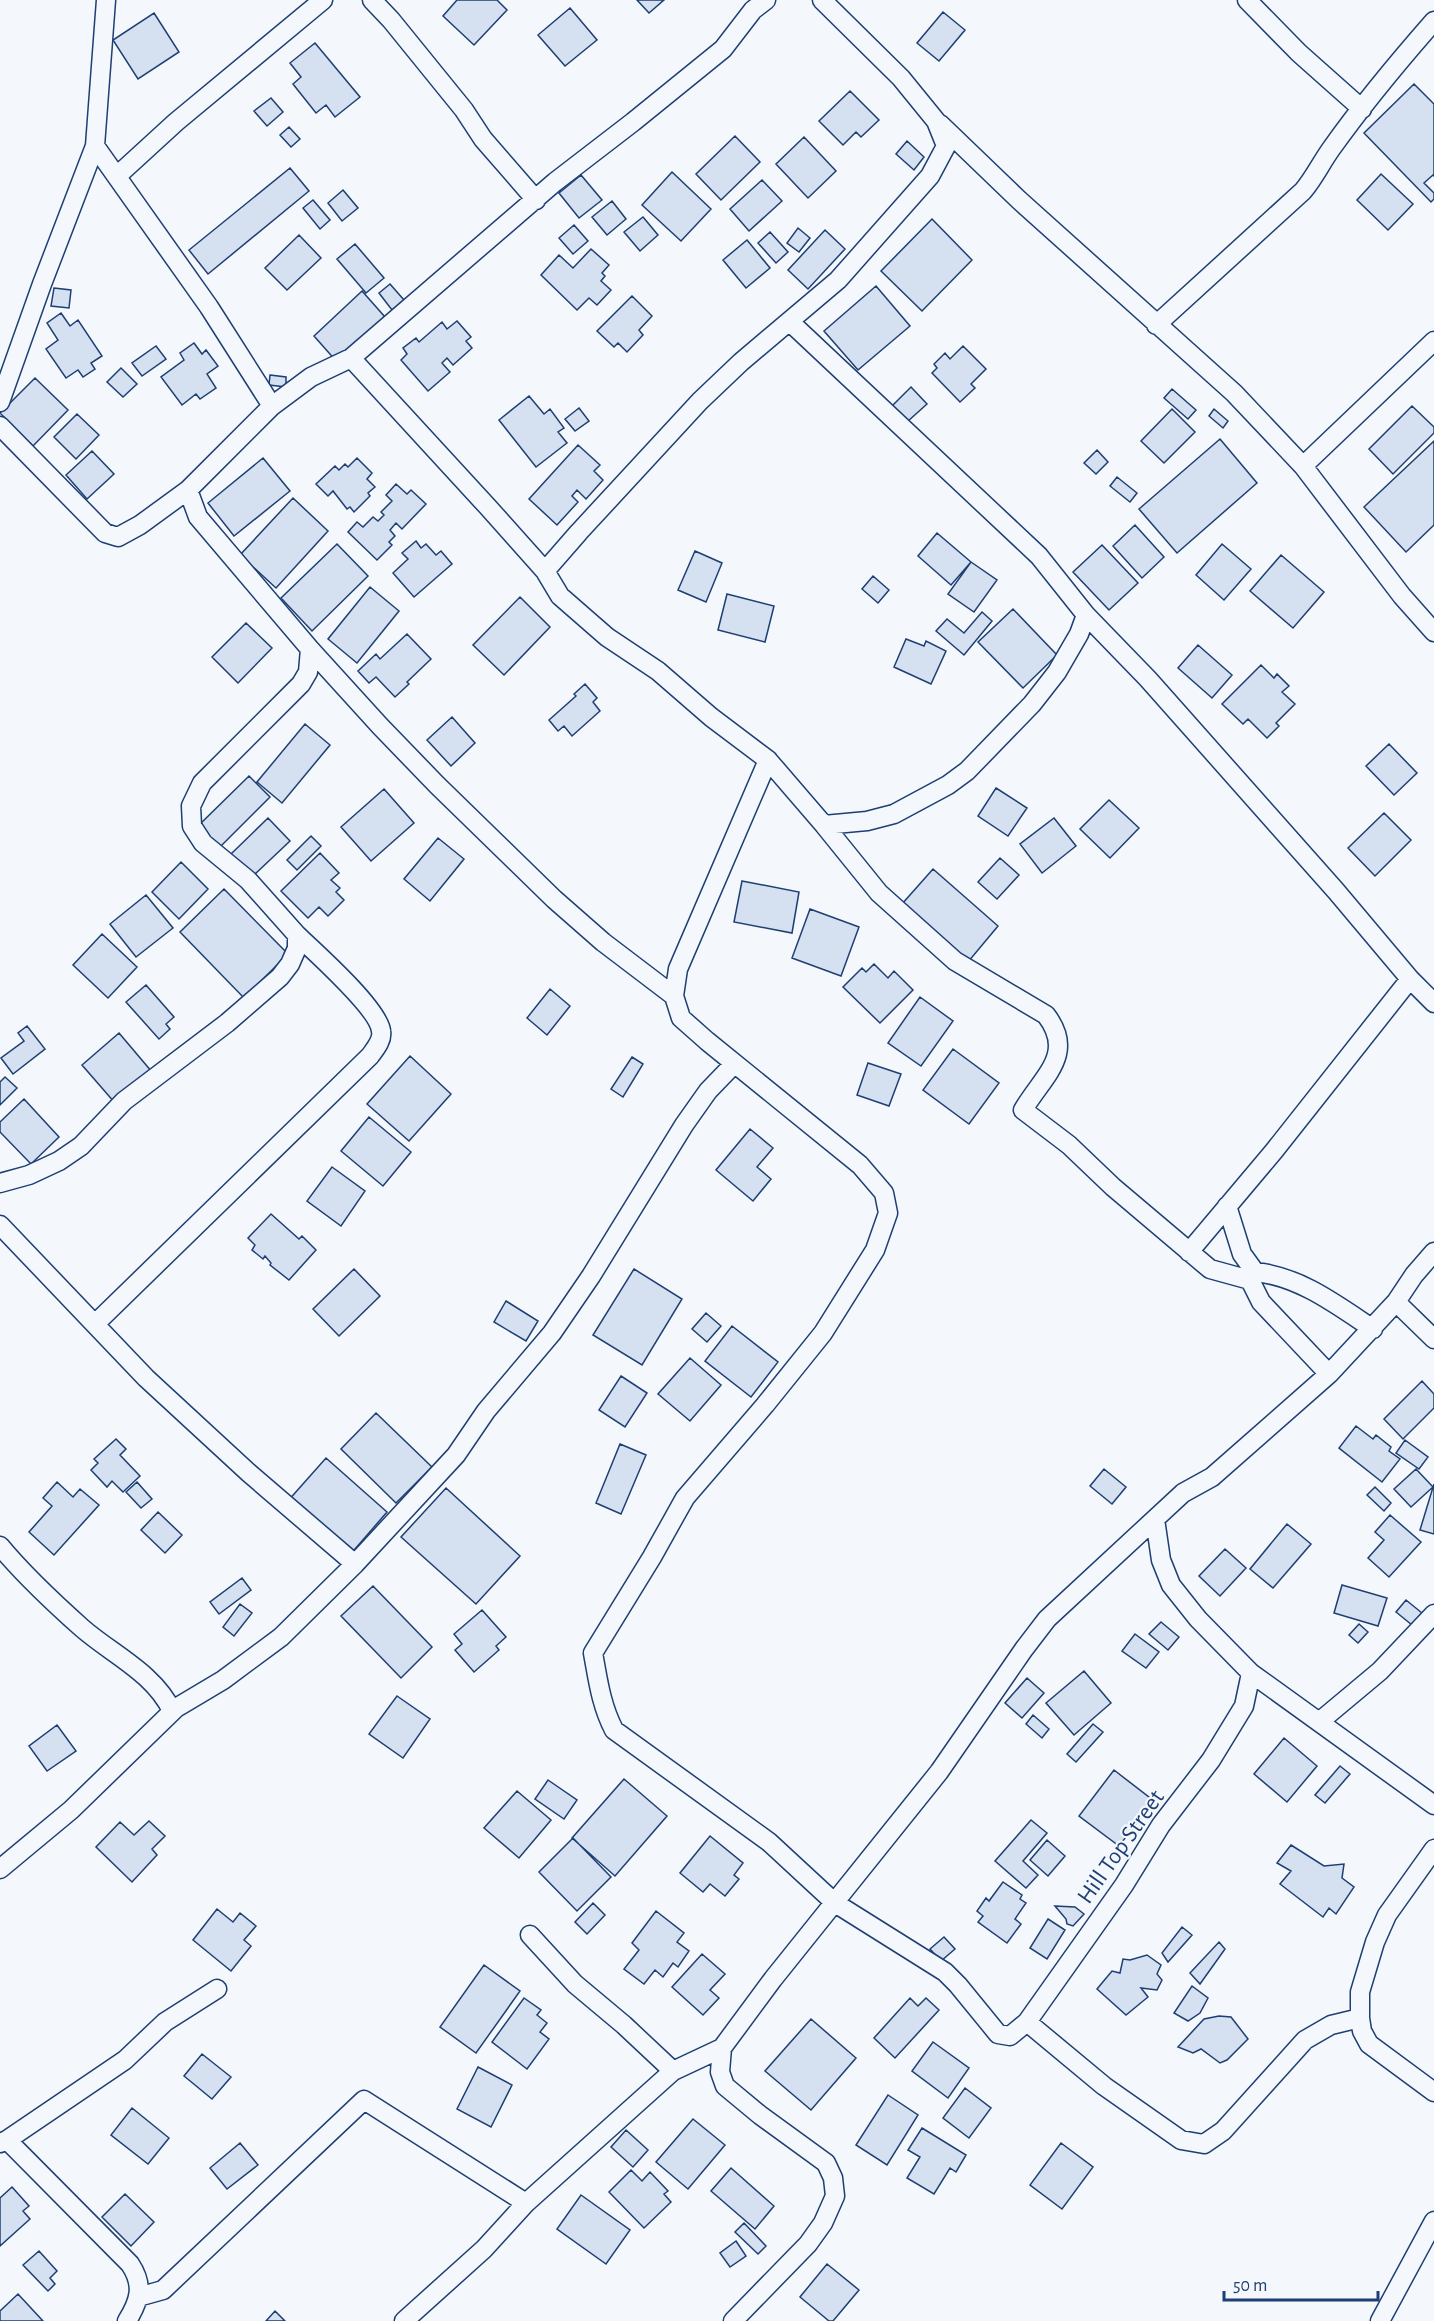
<svg xmlns="http://www.w3.org/2000/svg" width="1434" height="2321" font-family="'Alegreya Sans',sans-serif">
<style>
.building{fill:#d5e0f0;stroke:#1d3f73;stroke-width:1.5}
.lines{fill:none;stroke-linecap:round;stroke-linejoin:round}
.street-casing{stroke:#1d3f73;stroke-width:21}
.street{stroke:#f4f7fb;stroke-width:18}
.labels{text-anchor:middle;dominant-baseline:central;stroke-width:4.5;stroke-linejoin:round;paint-order:stroke}
.street-label{font-size:24px;fill:#1d3f73;stroke:#f4f7fb}
</style>
<rect width="100%" height="100%" fill="#f4f7fb"/>
<!-- building -->
<path class="building" d="M457 0H497L507 10 474 45 443 16Z
M637 0H664L649 13Z
M570 8 597 40 565 66 538 35Z
M943 12 965 30 939 61 917 43Z
M154 13 179 52 138 79 113 40Z
M315 43 360 97 335 117 326 105 316 113 293 84 301 77 290 63Z
M1414 84 1434 104V176L1433 175 1424 183 1434 193V199L1431 202 1364 133Z
M850 91 879 120 861 137 856 132 843 145 819 121Z
M271 98 283 112 267 126 254 111Z
M289 127 300 139 291 147 280 135Z
M735 136 760 162 721 200 696 174Z
M804 137 836 171 808 198 776 164Z
M907 141 924 157 914 170 896 154Z
M290 168 309 191 208 274 189 250Z
M672 172 711 209 681 241 642 205Z
M1381 174 1413 204 1388 230 1357 200Z
M581 175 602 200 579 218 559 193Z
M762 180 782 201 749 231 730 209Z
M343 190 358 208 342 221 328 203Z
M313 200 330 220 320 229 303 208Z
M612 201 626 219 607 235 592 217Z
M643 217 658 235 640 251 624 232Z
M932 219 972 260 922 311 881 271Z
M574 225 588 241 573 254 559 238Z
M798 228 810 238 799 252 787 243Z
M825 230 845 249 808 289 788 270Z
M770 232 788 252 776 263 758 243Z
M299 235 321 258 287 290 265 268Z
M747 240 770 268 746 288 723 260Z
M355 244 384 278 366 293 337 259Z
M591 249 609 265 602 273 605 276 601 281 611 290 597 305 589 298 577 310 541 275 559 255 573 268Z
M390 284 404 300 392 310 379 293Z
M876 286 910 326 858 370 824 331Z
M54 288 71 290 69 308 51 306Z
M362 291 385 317 337 362 314 336Z
M632 296 652 316 639 330 643 335 627 352 618 343 614 347 597 331Z
M61 313 70 326 78 320 102 356 91 363 95 369 83 377 78 370 66 378 46 349 58 340 47 323Z
M457 321 471 337 466 341 472 348 453 365 447 358 442 363 450 372 428 391 401 360 407 354 403 348 416 338 419 342 442 322 447 329Z
M194 343 202 354 206 350 218 366 207 374 216 388 200 399 196 394 182 405 161 377 184 360 180 353Z
M156 346 166 359 142 376 132 363Z
M963 346 986 369 971 384 975 388 960 402 932 373 937 368 934 364 945 353 950 359Z
M121 368 137 384 123 397 107 382Z
M270 375 286 377V387L269 385Z
M35 378 68 410 33 446 0 413Z
M911 387 927 404 907 422 892 406Z
M1172 389 1196 410 1188 419 1164 398Z
M529 396 544 414 550 409 564 428 558 432 567 443 536 467 499 420Z
M1412 406 1434 427V433L1393 474 1369 449Z
M579 408 589 421 575 431 565 419Z
M1172 409 1195 432 1164 463 1141 441Z
M1214 409 1228 421 1223 428 1209 416Z
M77 414 99 435 76 459 54 437Z
M1220 439 1257 483 1177 553 1139 509Z
M1434 441V525L1406 552 1364 507Z
M578 445 600 465 594 471 603 480 586 499 577 490 572 496 578 502 557 525 529 499Z
M1097 450 1108 462 1096 474 1084 463Z
M92 451 114 474 87 499 66 475Z
M263 458 290 491 234 536 208 503Z
M357 458 372 473 367 479 375 487 368 493 370 496 354 512 350 507 347 509 333 491 328 496 316 484 335 466 339 470 345 464 348 467Z
M1117 477 1137 493 1130 502 1110 486Z
M396 484 407 494 411 490 426 504 402 529 396 523 390 530 395 536 389 542 392 545 377 560 348 532 357 522 363 527 373 517 378 521 384 515 381 512 392 501 386 495Z
M293 498 328 531 276 588 240 555Z
M1135 525 1164 557 1142 578 1113 546Z
M937 533 971 562 951 585 918 556Z
M416 541 421 548 426 544 436 555 441 551 452 564 414 597 393 573 408 559 402 553Z
M337 544 368 576 312 631 281 598Z
M1222 544 1251 569 1224 600 1196 575Z
M1102 545 1138 583 1109 610 1073 572Z
M695 551 722 563 706 602 678 590Z
M1281 555 1324 592 1293 628 1250 591Z
M971 562 997 580 974 612 948 594Z
M873 576 889 590 878 603 862 589Z
M370 587 399 611 357 663 328 639Z
M727 594 774 606 765 642 718 630Z
M520 597 550 627 504 675 473 645Z
M1013 609 1057 655 1023 688 978 642Z
M982 612 992 621 964 655 936 631 947 619 964 633Z
M246 623 272 648 238 683 212 657Z
M407 634 431 659 407 682 409 684 395 697 376 677 369 683 358 671 376 654 380 659Z
M906 639 924 646 926 641 946 651 931 684 894 667Z
M1198 645 1232 675 1212 698 1178 668Z
M1261 665 1274 678 1277 674 1289 686 1282 692 1295 704 1276 723 1279 726 1267 738 1248 719 1243 724 1222 704Z
M585 684 597 698 593 702 600 711 572 736 564 726 558 731 549 720 576 696 574 694Z
M452 717 475 743 451 766 427 740Z
M305 724 330 745 282 803 257 782Z
M1389 744 1417 773 1394 795 1366 766Z
M249 776 270 797 218 849 196 828Z
M996 788 1027 808 1008 836 978 816Z
M384 789 414 823 371 861 341 827Z
M1109 800 1139 828 1110 858 1080 829Z
M1384 813 1411 840 1375 876 1348 848Z
M268 818 290 841 253 876 231 854Z
M1054 818 1076 846 1042 873 1020 844Z
M311 836 321 846 297 870 287 860Z
M438 838 464 859 430 901 404 879Z
M320 853 339 873 331 880 340 888 336 892 344 900 328 916 319 907 308 918 281 891Z
M1000 858 1019 875 997 899 978 882Z
M181 862 208 889 179 919 152 892Z
M933 869 998 926 968 962 902 904Z
M742 881 799 892 792 933 734 922Z
M224 889 288 954 244 998 180 932Z
M146 895 173 928 136 957 110 924Z
M810 909 859 927 841 976 792 958Z
M102 934 137 967 108 998 73 965Z
M874 964 888 978 894 971 913 990 880 1023 843 987 862 968 866 972Z
M146 985 174 1017 166 1024 170 1029 159 1039 126 1002Z
M550 989 570 1006 547 1035 527 1018Z
M920 997 953 1021 921 1066 888 1043Z
M27 1026 45 1049 13 1074 1 1058 24 1041 18 1033Z
M119 1033 152 1072 115 1103 82 1065Z
M953 1049 999 1083 969 1124 923 1090Z
M410 1056 451 1094 409 1141 367 1104Z
M632 1057 643 1064 623 1097 611 1089Z
M868 1063 901 1074 889 1106 857 1095Z
M5 1077 17 1088 0 1105V1082Z
M24 1099 59 1137 31 1164 0 1132V1122Z
M369 1117 411 1152 383 1186 341 1151Z
M750 1129 773 1148 757 1167 771 1179 753 1201 716 1170Z
M332 1167 365 1191 341 1226 307 1201Z
M271 1214 299 1239 302 1236 316 1250 289 1280 270 1265 271 1263 265 1256 263 1259 252 1250 255 1245 248 1238Z
M354 1269 380 1296 339 1336 313 1309Z
M634 1269 682 1299 642 1365 593 1335Z
M506 1301 538 1321 526 1341 494 1322Z
M706 1313 721 1326 707 1342 692 1329Z
M732 1326 778 1362 751 1397 705 1361Z
M690 1358 721 1385 690 1421 658 1394Z
M621 1376 647 1393 625 1427 599 1410Z
M1422 1381 1434 1394V1408L1403 1439 1384 1419Z
M376 1413 432 1467 396 1503 341 1449Z
M1356 1426 1373 1439 1376 1435 1391 1447 1389 1451 1400 1459 1382 1482 1339 1448Z
M116 1439 126 1449 120 1455 140 1476 123 1492 112 1481 107 1487 91 1470 98 1463 94 1459Z
M1405 1440 1428 1457 1419 1469 1396 1453Z
M620 1444 646 1455 621 1514 596 1503Z
M326 1458 387 1512 349 1556 287 1502Z
M1104 1469 1126 1487 1112 1504 1090 1486Z
M1416 1469 1433 1487 1411 1507 1394 1489Z
M57 1482 73 1497 80 1489 99 1505 54 1555 29 1532 52 1506 43 1498Z
M137 1482 152 1499 141 1508 126 1492Z
M1434 1484V1534L1420 1530Z
M1375 1487 1391 1503 1384 1511 1367 1495Z
M446 1488 520 1556 476 1604 401 1537Z
M158 1512 182 1535 165 1553 141 1530Z
M1390 1515 1421 1542 1389 1577 1368 1558 1384 1540 1375 1532Z
M1287 1524 1311 1544 1273 1588 1250 1569Z
M1225 1549 1246 1568 1220 1596 1199 1576Z
M242 1578 251 1590 219 1614 210 1602Z
M1342 1585 1387 1598 1378 1626 1334 1613Z
M373 1586 432 1647 401 1678 341 1616Z
M1406 1600 1422 1613 1412 1625 1396 1612Z
M240 1604 252 1613 234 1636 223 1627Z
M482 1610 506 1637 496 1646 499 1650 474 1672 455 1650 462 1644 454 1634Z
M1161 1622 1179 1637 1168 1650 1149 1634Z
M1359 1624 1368 1632 1358 1643 1349 1635Z
M1135 1634 1159 1652 1146 1668 1122 1651Z
M1084 1671 1111 1703 1074 1735 1046 1703Z
M1027 1678 1044 1693 1022 1718 1005 1703Z
M397 1696 430 1719 403 1758 369 1734Z
M1033 1715 1049 1729 1042 1738 1026 1724Z
M1093 1724 1103 1732 1076 1762 1067 1754Z
M57 1725 76 1751 47 1771 29 1746Z
M1284 1738 1317 1766 1287 1802 1254 1774Z
M1340 1766 1350 1774 1325 1803 1315 1795Z
M1114 1770 1154 1801 1119 1846 1079 1816Z
M624 1779 667 1816 615 1876 572 1838Z
M548 1780 577 1800 564 1819 535 1799Z
M517 1791 551 1820 519 1858 484 1828Z
M1031 1820 1047 1833 1023 1861 1038 1875 1026 1888 995 1861Z
M149 1821 165 1836 152 1849 157 1855 132 1882 96 1847 120 1822 134 1835Z
M710 1836 743 1863 734 1875 739 1879 725 1896 710 1884 703 1892 680 1873Z
M573 1838 611 1877 577 1911 539 1872Z
M1047 1840 1065 1856 1048 1876 1030 1860Z
M1291 1845 1324 1866 1344 1864 1342 1878 1354 1887 1336 1914 1329 1908 1323 1917 1280 1884 1291 1871 1277 1863Z
M1003 1882 1022 1895 1020 1899 1026 1903 1015 1919 1021 1924 1007 1943 978 1922 983 1916 977 1911 986 1898 989 1901Z
M593 1903 605 1915 587 1934 575 1922Z
M1055 1906 1075 1907 1084 1914 1073 1926 1067 1924 1066 1919Z
M217 1909 233 1922 240 1913 256 1926 244 1940 251 1946 231 1971 193 1940Z
M656 1911 684 1933 677 1942 689 1951 678 1967 673 1963 663 1977 655 1970 644 1984 624 1969 639 1950 632 1943Z
M1048 1919 1065 1930 1047 1959 1030 1948Z
M1182 1927 1192 1935 1168 1962 1162 1953Z
M944 1937 955 1949 941 1961 930 1949Z
M1219 1942 1225 1949 1200 1984 1190 1973Z
M702 1954 725 1974 710 1990 719 1998 703 2015 672 1987Z
M1147 1955 1161 1965 1157 1974 1162 1980 1157 1990 1141 1988 1148 1997 1126 2015 1097 1989 1112 1971 1120 1973 1123 1959 1130 1960Z
M484 1965 520 1991 476 2053 440 2027Z
M1192 1986 1208 1998 1200 2013 1188 2021 1174 2013Z
M524 1998 541 2010 537 2015 547 2023 540 2032 549 2039 527 2069 492 2042Z
M910 1998 918 2006 926 1998 939 2010 895 2058 874 2038Z
M1219 2016 1231 2017 1248 2039 1227 2060 1220 2063 1201 2049 1193 2053 1178 2047 1204 2019Z
M811 2019 856 2058 811 2110 765 2071Z
M933 2042 969 2068 948 2098 912 2071Z
M202 2054 231 2077 212 2099 184 2076Z
M478 2067 512 2085 491 2127 457 2109Z
M965 2088 991 2108 969 2138 943 2118Z
M888 2095 918 2115 887 2165 856 2145Z
M132 2108 169 2138 148 2164 111 2135Z
M693 2119 725 2145 688 2189 656 2162Z
M922 2128 966 2155 956 2172 950 2168 934 2194 907 2178 920 2157 908 2150Z
M626 2130 648 2150 633 2167 611 2147Z
M240 2143 258 2165 227 2189 210 2168Z
M1061 2143 1093 2167 1062 2209 1030 2185Z
M731 2168 774 2206 755 2229 711 2191Z
M631 2170 642 2181 650 2172 668 2191 664 2194 671 2202 644 2228 609 2192Z
M12 2187 29 2206 23 2211 30 2219 0 2246V2198Z
M125 2194 154 2222 131 2246 102 2217Z
M581 2195 630 2230 606 2264 557 2229Z
M744 2223 766 2246 758 2254 735 2232Z
M736 2241 746 2256 730 2267 720 2253Z
M39 2251 57 2271 50 2278 55 2284 48 2291 23 2265Z
M827 2264 859 2290 833 2321H829L800 2297Z
M18 2294 43 2321H0V2311Z
M275 2311 285 2321H266Z"/>
<g class="lines">
<!-- street casing -->
<g class="street-casing">
<path id="street" d="M372 0 391 20 464 110 483 139 536 200
M1247 0 1299 53 1362 109
M940 124 1019 200 1234 393 1303 466 1402 596 1434 632
M95 146 209 307 272 406
M117 176 176 122 323 0
M790 322 1039 556 1086 615 1148 679 1336 891 1410 979 1434 1003
M1156 325 1303 191C1314 178 1321 163 1331 149 1363 104 1398 62 1434 21
M351 358 487 506 545 571 560 596 607 637 658 671 711 717 768 760 824 825 879 893 955 961 1046 1015C1076 1054 1043 1076 1023 1110L1069 1145 1113 1187 1210 1269 1250 1280 1261 1302 1329 1374
M0 402 42 284 95 146 106 0
M0 426 105 533 118 537 140 525 188 490
M1303 466 1434 341
M545 571 579 532 700 401 741 362 838 280 930 176 946 146 936 121 901 78 822 0
M768 760 678 969 674 996 681 1018 707 1041 860 1165 884 1193 888 1213 875 1250 823 1333 765 1405 685 1498 652 1557 593 1653C598 1680 601 1705 614 1730L769 1842 835 1903 945 1972 958 1985 998 2034 1010 2036 1027 2022 1124 1885 1161 1825 1211 1760 1244 1706 1251 1673
M824 825 867 821 894 814 948 785 967 771 1032 704 1057 672 1079 634 1086 615
M674 996 603 942 554 899 437 785 380 726 310 649 198 517 188 490 272 406 311 377 351 358 555 182 633 122 723 49 753 10 766 0
M0 1183 29 1175 59 1161 81 1146 124 1101 227 1023 280 977 290 964 297 948V935L248 880 203 843 192 826 191 806 202 783 301 684 308 672 310 649
M1227 1206 1242 1254 1255 1272
M0 1225 146 1378 249 1473 355 1564
M1189 1252 1274 1151 1410 979
M1250 1280 1255 1272C1299 1276 1337 1305 1373 1329
M1396 1302 1434 1339
M95 1324 370 1056C375 1049 383 1040 381 1031 379 1009 315 952 297 935
M1155 1519 1161 1560 1171 1585 1198 1619 1251 1673 1434 1805
M0 1546C24 1575 54 1603 82 1628 113 1655 154 1673 172 1711
M1319 1722 1380 1671 1434 1614
M1434 1849 1387 1915 1375 1942 1360 1992V2018L1362 2031 1369 2044 1434 2092
M0 1869 71 1810 176 1708 223 1680 281 1637 355 1564 456 1455 486 1411 552 1333 591 1276 684 1125 708 1091 734 1064
M530 1935 575 1984 624 2025 673 2071
M1027 2022 1104 2086 1181 2140 1204 2144 1223 2131 1305 2040 1331 2025 1360 2018
M722 2048 720 2072 725 2086 760 2115 826 2163 833 2178 835 2196 823 2223 808 2244 733 2321
M7 2140 130 2264C144 2285 140 2300 127 2321
M0 2143 7 2140 125 2060 165 2022 217 1989
M138 2297 163 2290 364 2100 526 2203
M404 2321 484 2249 526 2203 673 2071 722 2048 773 1979 939 1772 1024 1649 1047 1619 1183 1493 1212 1477 1329 1374 1396 1302 1414 1275 1434 1252
M1380 2321 1434 2221"/>
</g>
<!-- street -->
<use href="#street" class="street"/>
</g>
<g class="labels">
<!-- street labels -->
<g class="street-label">
<text transform="translate(1121 1847) rotate(-55)">Hill Top Street</text>
</g>
</g>
<!-- scale -->
<path d="M1224 2291v9h154v-9" fill="none" stroke="#1d3f73" stroke-width="3"/>
<text x="1233" y="2291" font-size="18" fill="#1d3f73" stroke="#f4f7fb" stroke-width="4.5" paint-order="stroke">50 m</text>
</svg>
